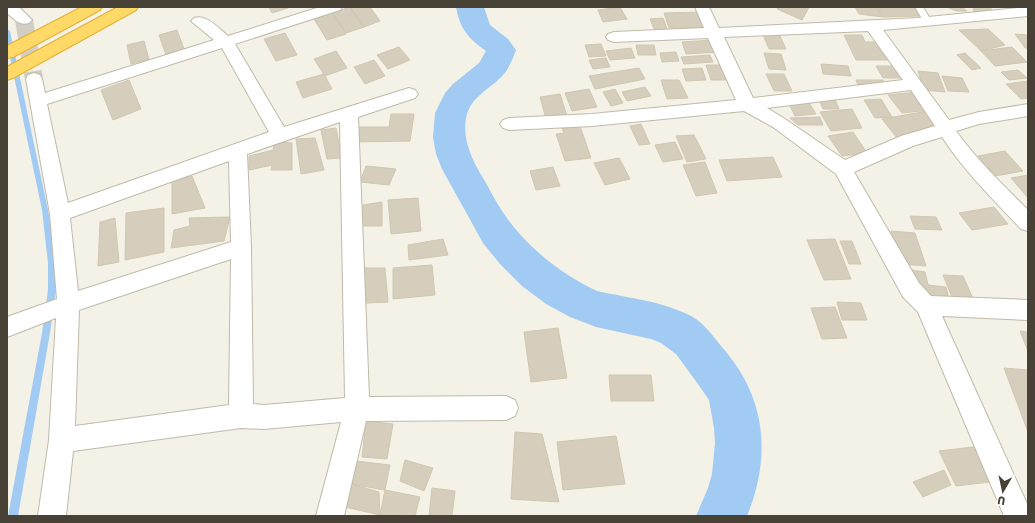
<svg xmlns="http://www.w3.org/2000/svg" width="1035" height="523" font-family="Jost,sans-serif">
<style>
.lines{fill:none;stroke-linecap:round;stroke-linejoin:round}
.stream{fill:#a2cbf3;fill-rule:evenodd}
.river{fill:#a2cbf3;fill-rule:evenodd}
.building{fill:#d6cebc;stroke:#d1c7af}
.minor-tunnel{stroke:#d2cec4;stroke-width:18;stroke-dasharray:18 8;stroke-linecap:butt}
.service-casing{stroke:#c0baa9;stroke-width:2}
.minor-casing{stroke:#c0baa9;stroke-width:2}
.motorway-casing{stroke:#e2b133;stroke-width:2}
.service{fill:#fff;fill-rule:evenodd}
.minor{fill:#fff;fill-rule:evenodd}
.motorway{fill:#ffd967;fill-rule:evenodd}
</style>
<rect width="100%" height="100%" fill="#f4f1e7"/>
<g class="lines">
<!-- stream -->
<path class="stream" d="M7 29 10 31 48 210 56 263V290L50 333 18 516H8L42 333 48 290V263L42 210 7 43Z"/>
<!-- river -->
<path class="river" d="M456 7H484L490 25 508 39 516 50C512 61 508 71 499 79 489 89 474 96 468 111 459 136 473 162 486 183 493 196 500 209 509 221 532 251 563 275 597 291 628 298 662 301 691 316 704 323 712 335 721 346 766 396 772 455 747 516H696L708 488 712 474 715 443 714 428 709 400 698 384 676 354 661 343 651 339 596 327 570 317 546 304 522 286 500 264 483 243 442 169 436 154 433 137 435 113 445 93 453 84 479 63 486 51C468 38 460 29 456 7Z"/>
</g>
<!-- building -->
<path class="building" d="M269 7H287L288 8 272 13Z
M350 7H370L380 21 364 27Z
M350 7 364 27 346 33 332 13Z
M620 7 627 19 603 22 598 10Z
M778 7H809L802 20 777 9Z
M855 7H877L883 17 859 14Z
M877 7H914L920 16 883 17Z
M947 7H962L967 11H956Z
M973 7H990L992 11 974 13Z
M700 12 706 28H669L664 13Z
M332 13 346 34 327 40 314 19Z
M663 18 667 29H654L650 19Z
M988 29 1005 45 981 51 959 30Z
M177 30 184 49 166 55 159 35Z
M285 33 297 55 276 61 264 39Z
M779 34 786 49H769L763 35Z
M1015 34 1028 35V48H1025Z
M844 35H862L865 42H881L891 60H856Z
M712 40 718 52 686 54 682 42Z
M144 41 149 59 131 64 127 45Z
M601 44 606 56 589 57 585 45Z
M636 45H654L656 55H638Z
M399 47 410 60 388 69 377 55Z
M1012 47 1027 62 995 66 981 51Z
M631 48 635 58 610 60 606 51Z
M336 51 347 68 325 76 314 59Z
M676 52 679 61 662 62 660 53Z
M764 53 781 54 786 70 769 69Z
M965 53 981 68 972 70 957 55Z
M710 55 713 62 684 64 681 57Z
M606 58 610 67 593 69 589 60Z
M374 60 385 76 365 84 354 67Z
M821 64 848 66 851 76 823 74Z
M706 65H721L726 80H711Z
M876 66H899L906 78H883Z
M639 68 645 79 595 89 589 76Z
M702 68 706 80 686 81 682 69Z
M1018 70 1027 78 1009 80 1001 72Z
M918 71 938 73 945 92 924 90Z
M324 74 332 89 303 98 296 82Z
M766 74H784L792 91H774Z
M942 76 962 78 969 92 948 91Z
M129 80 141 109 113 120 101 90Z
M661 80H679L688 98 667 99Z
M856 80H883L885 86 858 85Z
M1028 81V98L1021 99 1006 84Z
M645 87 651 96 627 101 622 92Z
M589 89 597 107 572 111 565 93Z
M615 89 623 103 611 106 603 92Z
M917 92 931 110 902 113 888 95Z
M560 94 567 116 546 119 540 97Z
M819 99H835L839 109H823Z
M881 99 892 117 875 118 864 100Z
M808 101 816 114 795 116 788 102Z
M852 109 862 128 831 131 820 112Z
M928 111 940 124 930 126 934 131 897 138 882 119Z
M391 114H414L410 141 356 142 359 127H389Z
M820 117 823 125H798L790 118Z
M641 124 650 144 639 145 630 126Z
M580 126 591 158 565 161 556 134 564 133 562 128Z
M336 128 342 158 327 159 321 130Z
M853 132 867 153 842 156 828 136Z
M694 135 706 159 687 162 676 136Z
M315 138 324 170 301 174 296 139Z
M275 142 292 143V170H271L272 165 249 170V156L273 150Z
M675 142 683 159 663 162 655 145Z
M1005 151 1023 171 995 176 978 156Z
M773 157 782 177 727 181 719 160Z
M619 158 630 179 605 185 594 163Z
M705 162 717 193 696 196 683 165Z
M366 166 396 169 389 185 360 182Z
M553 167 560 186 536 190 530 171Z
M1028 175V198L1011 178Z
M192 176 205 208 172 214V181Z
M418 198 421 231 391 234 388 200Z
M382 202V226H362L363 205Z
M994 207 1008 224 972 230 959 213Z
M164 208V252L125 260 126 213Z
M910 216 936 217 942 230 915 229Z
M230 217 224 241 171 248 174 230 190 226 189 218Z
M115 218 119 262 98 266 100 222Z
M891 231 915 233 926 266 901 264Z
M443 239 448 255 409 260 408 245Z
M835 239 851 279 824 280 807 240Z
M840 241H852L861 264H849Z
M432 265 435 295 393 299V268Z
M360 268H385L388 302 365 303Z
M906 269 925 272 928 285 946 287 950 302 923 299Z
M943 275 963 276 975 303 954 302Z
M837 302 861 303 867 320H842Z
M835 307 847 338 822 339 811 308Z
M558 328 567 378 531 382 524 332Z
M1020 331 1028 332V351Z
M1004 368 1028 370V432Z
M609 375H651L654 401H611Z
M366 421 393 424 387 459 362 457Z
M515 432 542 434 559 502 511 499Z
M616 436 625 484 563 490 557 442Z
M981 446 999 481 956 486 939 451Z
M405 460 433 468 424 491 400 481Z
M356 461 390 465 385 490 351 484Z
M944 470 951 485 923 497 913 482Z
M351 484 379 492 380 515 345 507Z
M432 488 455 491 452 516H429Z
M385 490 420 497 415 516 380 515Z"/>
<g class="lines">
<!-- minor-tunnel -->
<path class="minor-tunnel" d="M24 20 34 79"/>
<!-- service casing -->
<g class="service-casing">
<path id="service" d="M915 7H923L932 22 931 24H925Z"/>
</g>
<!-- minor casing -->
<g class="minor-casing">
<path id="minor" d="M7 7H19L32 20 29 23C20 26 15 20 8 14Z
M320 7H342L340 10 235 44 284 127 409 88 415 90 418 94 415 98 358 117 369 397 506 396 515 400 518 408 515 416 506 420 366 421 344 516H316L341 422 264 429 241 428 73 451 66 516H38L49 440 56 318 7 337V317L57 299 50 214 26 79 28 75 34 73 40 75 42 79 45 93 214 40 191 21 194 18C207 14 218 28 228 36ZM222 48 269 132 68 203 47 104ZM340 122 345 398 264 405 253 404 251 247 247 154ZM229 161 231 242 78 291 70 218ZM231 259 229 405 75 426 79 310Z
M695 7H709L719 28 918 18 1028 7V16L883 30 949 120 979 112 1028 104V116L979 124 956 131C977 160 1003 185 1028 210V231L1021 229C993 199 964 171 942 137L913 146 854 172 919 283 931 296 1028 300V320L942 316 1028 506V516H1004L918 312 903 297 836 174 773 127 744 111 592 126 509 130 503 128 500 124 503 120 509 118 592 114 736 100 708 38 614 42 608 40 606 37 608 34 614 32 704 28ZM868 31 903 80 753 98 724 37ZM911 90 935 126 901 136 845 160 785 119 767 108Z"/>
</g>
<!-- motorway casing -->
<g class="motorway-casing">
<path id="motorway" d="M82 7H102L100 10 13 57 7 58V46Z
M118 7H138L136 10 13 78 7 80V67Z"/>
</g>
<!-- service -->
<use href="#service" class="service"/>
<!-- minor -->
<use href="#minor" class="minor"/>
<!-- motorway -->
<use href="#motorway" class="motorway"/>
</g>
<!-- border -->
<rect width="1035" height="523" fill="none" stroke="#484236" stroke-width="16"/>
<!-- north arrow -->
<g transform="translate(1003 491) rotate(189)" stroke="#ffffff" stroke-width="3" paint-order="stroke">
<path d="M0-3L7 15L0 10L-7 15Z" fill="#484236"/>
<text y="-6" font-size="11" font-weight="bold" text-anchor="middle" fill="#484236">U</text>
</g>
</svg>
